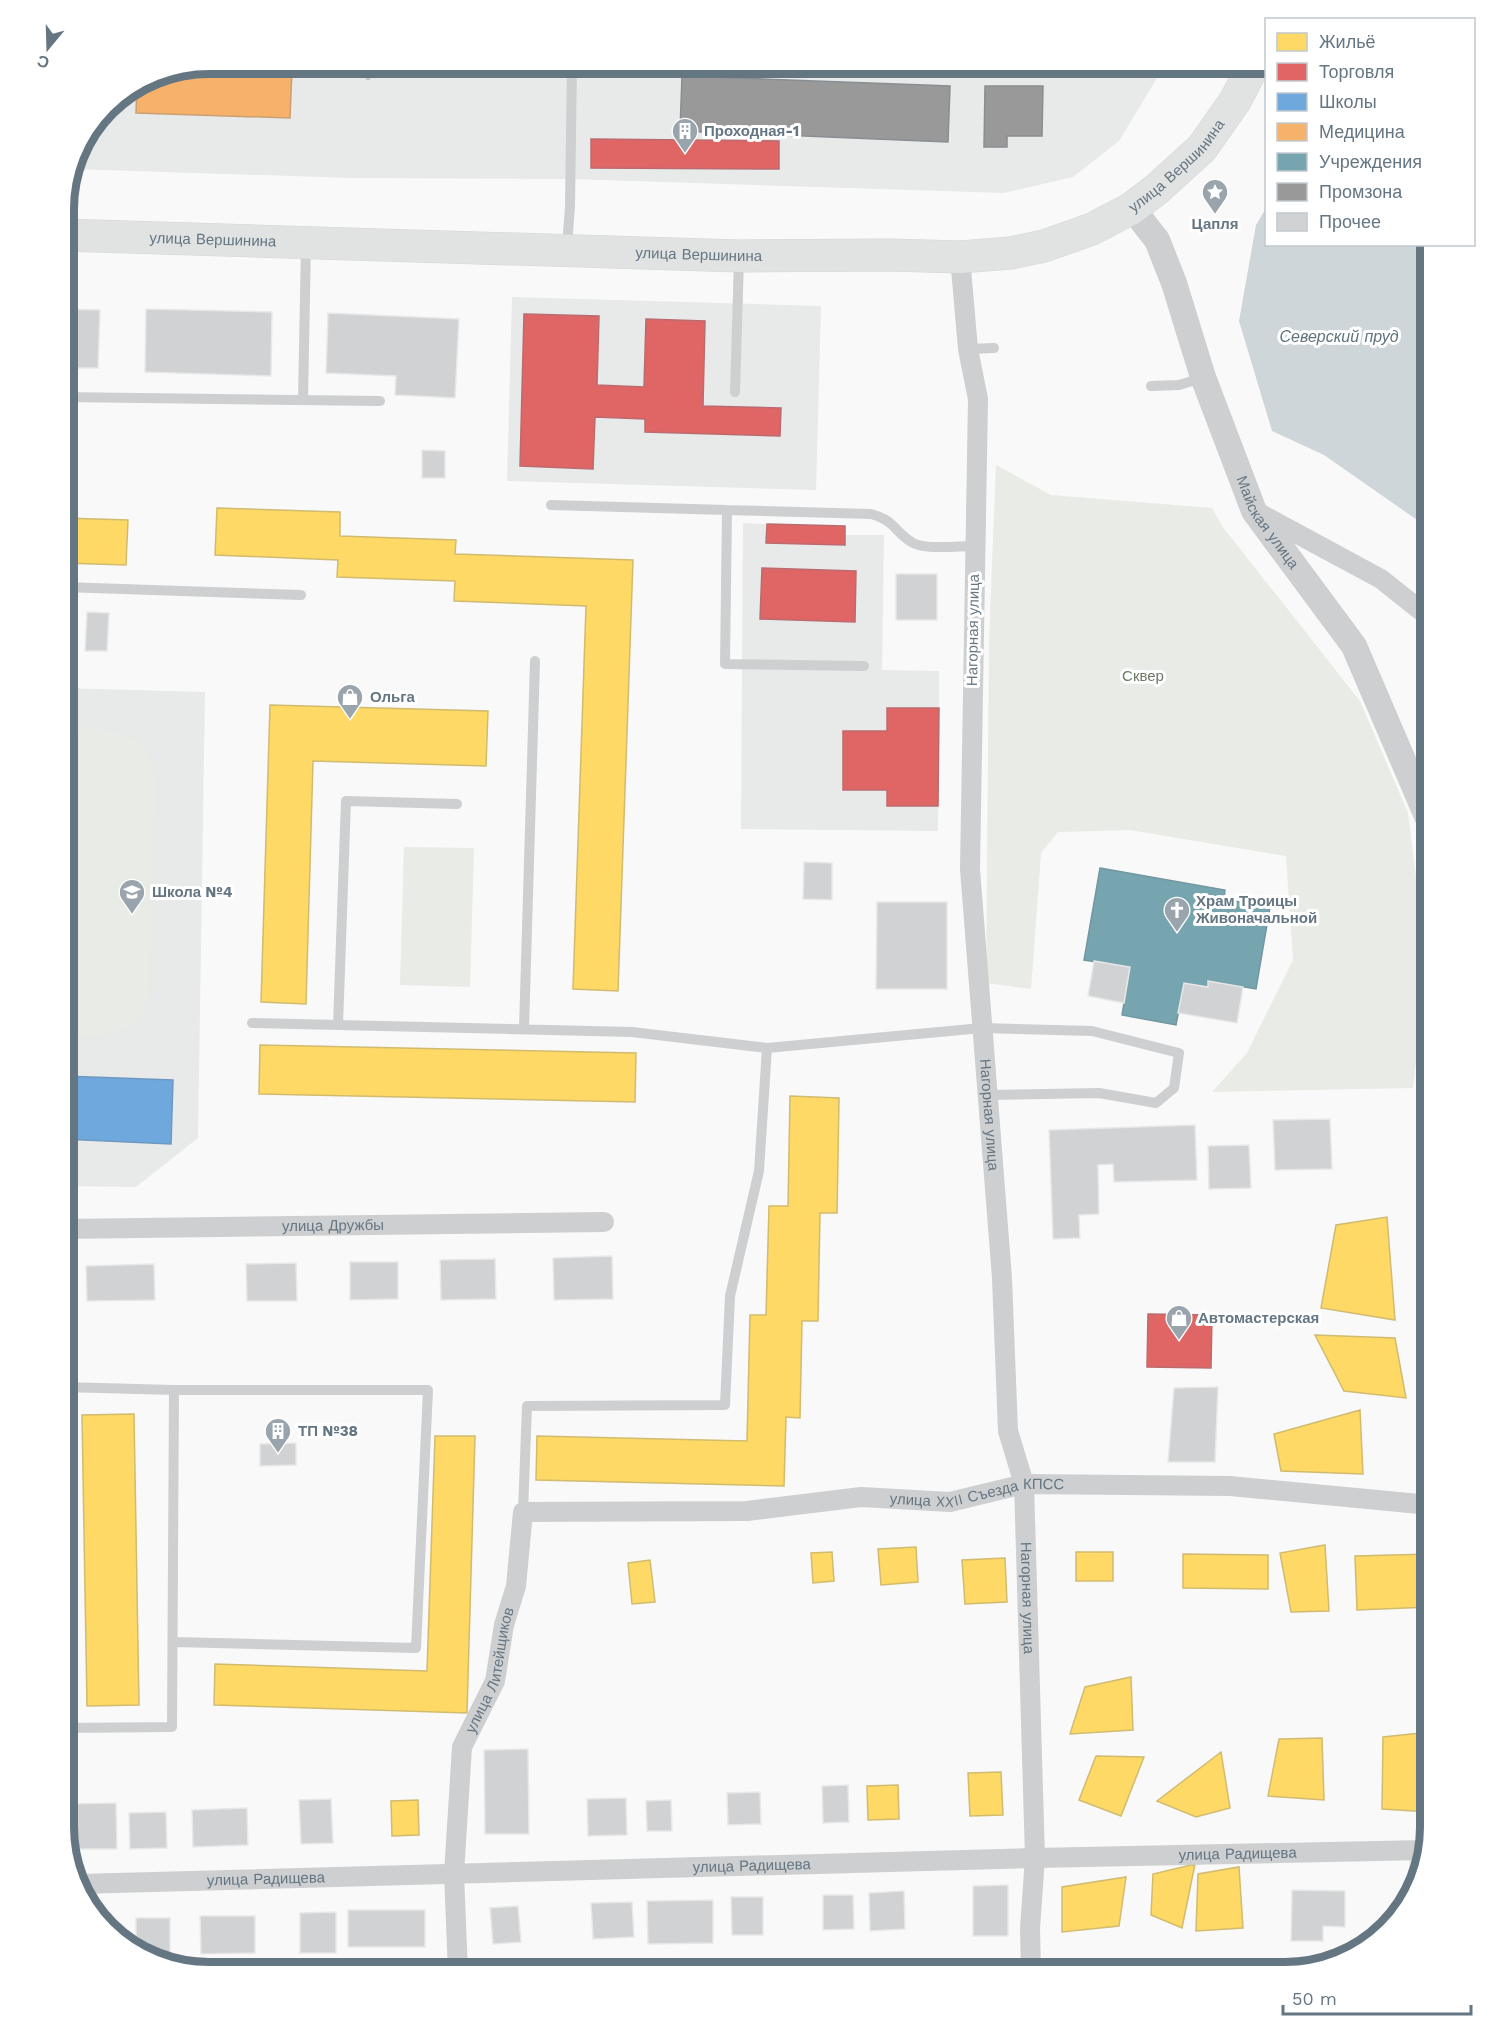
<svg xmlns="http://www.w3.org/2000/svg" width="1493" height="2035" font-family="'Work Sans',sans-serif">
<style>
.built{fill:#e8e9e9}
.green{fill:#e8ebe6}
.water{fill:#ced6d9}
.homes{fill:#ffd966;stroke:#d1bb6f;stroke-width:1.5}
.shops{fill:#e06666;stroke:#bb6b6f;stroke-width:1.5}
.schools{fill:#6fa8dc;stroke:#6c99c1;stroke-width:1.5}
.health{fill:#f6b26b;stroke:#caa072;stroke-width:1.5}
.public{fill:#76a5af;stroke:#7197a2;stroke-width:1.5}
.industry{fill:#999;stroke:#898e92;stroke-width:1.5}
.building{fill:#d0d2d3;stroke:#e8e8e8;stroke-width:1.5}
.lines{fill:none;stroke-linecap:round;stroke-linejoin:round}
.primary-casing{stroke:#d5d6d7;stroke-width:33}
.service{stroke:#cecfd0;stroke-width:10}
.minor{stroke:#cecfd0;stroke-width:20}
.tertiary{stroke:#cecfd0;stroke-width:26}
.primary{stroke:#e1e2e2;stroke-width:32}
.rail{stroke:#c3c5c6;stroke-width:4.5;stroke-dasharray:9 4.5;stroke-linecap:butt}
.labels{text-anchor:middle;dominant-baseline:central;stroke-width:6;stroke-linejoin:round;paint-order:stroke}
.poi-label{font-size:15px;font-weight:bold;fill:#657683;stroke:#fff;text-anchor:start}
.street-label{font-size:15px;fill:#657683;stroke:#fff}
.park-label{font-size:15px;fill:#687a64;stroke:#fff}
.water-label{font-size:16px;font-style:italic;fill:#60757c;stroke:#fff}
.rim{fill:none;stroke:#657683;stroke-width:8}
</style>
<rect width="100%" height="100%" fill="#f9f9f9"/>
<!-- built -->
<path class="built" d="M208 63H1166L1119 141 1073 177 1004 193 570 179 353 178 71 169 78 144 112 99 153 74Z
M512 297 821 306 816 490 507 481Z
M743 523 767 524V543L845 545V535H884L882 670 939 671 938 831 741 829Z
M63 688 205 692 198 1138 136 1187 63 1186Z"/>
<!-- green -->
<path class="green" d="M996 465 1051 495 1212 508 1222 526 1360 701 1408 813 1427 964 1413 1088 1212 1092 1247 1053 1293 960 1286 856 1130 830 1058 832 1041 853 1031 989 986 983 989 641Z
M87 728C126 731 152 741 156 784L148 1002C128 1039 102 1038 63 1033V733Z
M404 847 474 848 470 987 400 985Z"/>
<!-- water -->
<path class="water" d="M1266 208V244L1430 245V529L1324 455 1272 431 1239 321 1256 225Z"/>
<!-- homes -->
<path class="homes" d="M217 508 340 512V536L456 540 455 554 633 560 618 991 573 989 586 606 454 601 455 581 337 577 338 560 215 555Z
M63 518 128 520 126 565 63 563Z
M270 705 488 711 486 766 313 761 306 1004 261 1002Z
M260 1045 636 1053 635 1102 259 1094Z
M790 1096 839 1098 837 1213H820L818 1321H802L800 1418 786 1417 784 1486 536 1480 537 1436 747 1441 750 1315H766L769 1206H788Z
M1387 1217 1395 1320 1321 1308 1336 1225Z
M1315 1335 1395 1338 1406 1398 1344 1391Z
M1360 1410 1363 1474 1281 1471 1274 1434Z
M134 1414 139 1705 87 1706 82 1415Z
M435 1436H475L467 1713 214 1705 215 1664 427 1671Z
M1325 1545 1329 1611 1291 1612 1280 1553Z
M916 1547 918 1582 881 1585 878 1549Z
M832 1552 834 1581 813 1583 811 1553Z
M1076 1552H1113V1581H1076Z
M1183 1554 1268 1555V1589L1183 1588Z
M1430 1554V1607L1357 1610 1355 1556Z
M1005 1558 1007 1602 965 1604 962 1560Z
M650 1560 655 1602 632 1604 628 1563Z
M1131 1677 1133 1730 1070 1734 1085 1687Z
M1430 1732V1812L1382 1809 1383 1737Z
M1322 1738 1324 1800 1268 1796 1279 1739Z
M1221 1752 1230 1808 1196 1817 1157 1801Z
M1096 1756 1144 1757 1121 1816 1079 1800Z
M1001 1772 1003 1815 970 1816 968 1773Z
M898 1785 899 1819 868 1820 867 1786Z
M418 1800 419 1835 392 1836 391 1801Z
M1195 1864 1182 1928 1151 1915 1153 1874Z
M1239 1867 1243 1928 1196 1931 1198 1874Z
M1126 1877 1119 1926 1062 1932V1887Z"/>
<!-- shops -->
<path class="shops" d="M591 139 779 141V169L591 168Z
M524 314 599 316 597 385 644 387 646 319 705 321 703 406 781 408 780 436 645 432V419L595 417 593 469 520 466Z
M767 524 845 526V545L766 543Z
M762 568 856 571 855 622 760 619Z
M887 708H939L938 806H887V790H843V731H887Z
M1148 1314 1212 1315 1211 1368 1147 1367Z"/>
<!-- schools -->
<path class="schools" d="M63 1076 173 1080 171 1144 63 1139Z"/>
<!-- health -->
<path class="health" d="M195 66 292 69 290 118 136 113 137 84 153 74Z"/>
<!-- public -->
<path class="public" d="M1100 868 1225 890 1224 899 1270 907 1256 989 1208 981V987L1184 983 1176 1025 1122 1015 1130 967 1084 960Z"/>
<!-- industry -->
<path class="industry" d="M682 76 950 86 948 142 680 131Z
M985 86H1043L1042 136H1007V147H984Z"/>
<!-- building -->
<path class="building" d="M63 309 100 310 98 368H63Z
M146 309 272 312 271 376 145 372Z
M328 313 459 319 455 398 395 395 396 376 326 373Z
M422 450 445 451V478H422Z
M896 574H937V620H896Z
M87 612 109 613 107 651H85Z
M804 862 832 863V900L803 899Z
M877 902H947V989H876Z
M1094 961 1130 967 1124 1003 1088 996Z
M1208 981 1243 987 1237 1023 1178 1013 1184 983 1208 987Z
M1330 1119 1332 1169 1275 1170 1273 1120Z
M1195 1125 1197 1180 1114 1182 1113 1164 1098 1165 1099 1214 1079 1215 1080 1238 1053 1239 1049 1130Z
M1249 1145 1251 1188 1209 1189 1208 1146Z
M612 1256 613 1299 554 1300 553 1258Z
M495 1259 496 1299 441 1300 440 1260Z
M350 1262H398V1299L350 1300Z
M296 1263 297 1301H247L246 1264Z
M154 1264 155 1300 87 1301 86 1266Z
M1218 1387 1215 1462H1168L1174 1388Z
M296 1443V1465L260 1466V1444Z
M528 1749 529 1834H485L484 1750Z
M848 1785 849 1822 823 1823 822 1786Z
M760 1792 761 1824 728 1825 727 1793Z
M626 1798 627 1835 588 1836 587 1799Z
M331 1799 333 1843 301 1844 299 1800Z
M671 1800 672 1831H647L646 1801Z
M116 1803 117 1849H69L63 1827V1804Z
M247 1808 248 1845 193 1847 192 1810Z
M166 1812 167 1848 130 1849 129 1813Z
M1410 1861 1421 1862 1413 1889Z
M1008 1885V1936H973V1886Z
M1292 1890 1345 1891V1927L1323 1926V1941H1291Z
M904 1891 905 1929 870 1931 869 1893Z
M823 1895H853L854 1929 823 1930Z
M731 1897H763V1935H732Z
M713 1900V1943L648 1944 647 1901Z
M632 1902 634 1937 593 1939 591 1903Z
M518 1906 521 1942 493 1944 490 1908Z
M348 1910H425V1947H348Z
M336 1912V1953H300V1913Z
M200 1916H255V1953L201 1954Z
M136 1918H170V1953H136Z"/>
<g class="lines">
<!-- primary casing -->
<g class="primary-casing">
<g id="primary">
<path id="s6" d="M63 235 739 256 891 255 960 257 1011 253 1044 246 1092 229 1132 208 1157 189 1202 148 1235 101 1255 63"/>
</g>
</g>
<!-- service -->
<path class="service" d="M567 247 570 206 572 63
M968 349 994 348
M1151 386 1179 385 1202 378
M735 392 739 259
M63 397 380 401
M303 400 306 244
M551 505 727 510
M63 587 301 595
M864 666 725 664 727 510 871 514C895 520 895 533 913 543 926 550 958 546 974 546
M252 1023 632 1032 767 1048 982 1028 1092 1031 1179 1053 1174 1088 1156 1103 1099 1093 989 1095
M338 1025 346 801 457 804
M524 1029 535 661
M523 1512 527 1406 725 1405 730 1296 759 1171 767 1048
M174 1642 416 1648 428 1390H174
M63 1728 172 1727 174 1390 63 1387"/>
<!-- minor -->
<g class="minor">
<path id="s1" d="M960 257 968 349 978 399 970 869 1002 1278 1008 1431 1024 1484 1035 1858 1030 1928 1031 1972"/>
<path d="M1257 512 1381 579 1430 618"/>
<path id="s2" d="M63 1229 604 1222"/>
<path id="s3" d="M78 1884 1035 1858 1424 1850"/>
<path id="s4" d="M458 1972 454 1874 462 1747 495 1681 504 1625 516 1586 523 1512 747 1511 861 1497 950 1502 1024 1484 1230 1486 1430 1505"/>
</g>
<!-- tertiary -->
<path class="tertiary" id="s5" d="M1132 208 1157 240 1174 283 1203 377 1254 511 1354 646 1430 823"/>
<!-- primary -->
<use href="#primary" class="primary"/>
<!-- rail -->
<path class="rail" d="M368 80V63"/>
</g>
<!-- icons -->
<defs>
<g id="building-pin" transform="scale(1.35)"><path d="M0 17L-7.5 6A9.5 9.5 0 1 1 7.5 6Z" fill="#99a4ac" stroke="#fff"/><path d="M-4-6H4V6H1V3H-1V6H-4ZM-2.5-4.3h1.7v1.8h-1.7ZM.8-4.3h1.7v1.8H.8ZM-2.5-1h1.7V.8h-1.7ZM.8-1h1.7V.8H.8Z" fill="#fff"/></g>
<g id="sight-pin" transform="scale(1.35)"><path d="M0 17L-7.5 6A9.5 9.5 0 1 1 7.5 6Z" fill="#99a4ac" stroke="#fff"/><path d="M0-6L1.8-2.2L6-1.7L2.9 1.2L3.7 5.4L0 3.3L-3.7 5.4L-2.9 1.2L-6-1.7L-1.8-2.2Z" fill="#fff"/></g>
<g id="shop-pin" transform="scale(1.35)"><path d="M0 17L-7.5 6A9.5 9.5 0 1 1 7.5 6Z" fill="#99a4ac" stroke="#fff"/><path d="M-5-2.5h2.3a2.7 3.5 0 0 1 5.4 0H5L5.5 6h-11ZM-1.5-2.5h3a1.5 2.3 0 0 0-3 0Z" fill="#fff"/></g>
<g id="school-pin" transform="scale(1.35)"><path d="M0 17L-7.5 6A9.5 9.5 0 1 1 7.5 6Z" fill="#99a4ac" stroke="#fff"/><path d="M0-5L7-2L0 1L-7-2ZM-4 1L0 2.5L4 1V4Q0 6-4 4Z" fill="#fff"/></g>
<g id="church-pin" transform="scale(1.35)"><path d="M0 17L-7.5 6A9.5 9.5 0 1 1 7.5 6Z" fill="#99a4ac" stroke="#fff"/><path d="M-1.2-6h2.4v3.5h3.3v2.4h-3.3V6h-2.4V-.1h-3.3v-2.4h3.3Z" fill="#fff"/></g>
</defs>
<g fill-rule="evenodd">
<use href="#building-pin" x="685" y="131"/>
<use href="#sight-pin" x="1215" y="192"/>
<use href="#shop-pin" x="350" y="697"/>
<use href="#school-pin" x="132" y="892"/>
<use href="#church-pin" x="1177" y="910"/>
<use href="#shop-pin" x="1179" y="1318"/>
<use href="#building-pin" x="278" y="1431"/>
</g>
<g class="labels">
<!-- poi labels -->
<g class="poi-label">
<text x="704" y="131">Проходная-1</text>
<text x="1215" y="224" text-anchor="middle">Цапля</text>
<text x="370" y="697">Ольга</text>
<text x="152" y="892">Школа №4</text>
<text x="1196" y="901">Храм Троицы<tspan x="1196" dy="17">Живоначальной</tspan></text>
<text x="1198" y="1318">Автомастерская</text>
<text x="298" y="1431">ТП №38</text>
</g>
<!-- street labels -->
<g class="street-label">
<text stroke="none"><textPath href="#s6" startOffset="1140">улица Вершинина</textPath></text>
<text stroke="none"><textPath href="#s6" startOffset="150">улица Вершинина</textPath></text>
<text stroke="none"><textPath href="#s6" startOffset="636">улица Вершинина</textPath></text>
<text stroke="none"><textPath href="#s5" startOffset="345">Майская улица</textPath></text>
<text transform="translate(973 630) rotate(-89)">Нагорная улица</text>
<text stroke="none"><textPath href="#s1" startOffset="860">Нагорная улица</textPath></text>
<text stroke="none"><textPath href="#s2" startOffset="270">улица Дружбы</textPath></text>
<text stroke="none"><textPath href="#s4" startOffset="927">улица XXII Съезда КПСС</textPath></text>
<text stroke="none"><textPath href="#s1" startOffset="1346">Нагорная улица</textPath></text>
<text stroke="none"><textPath href="#s4" startOffset="308">улица Литейщиков</textPath></text>
<text stroke="none"><textPath href="#s3" startOffset="1160">улица Радищева</textPath></text>
<text stroke="none"><textPath href="#s3" startOffset="674">улица Радищева</textPath></text>
<text stroke="none"><textPath href="#s3" startOffset="188">улица Радищева</textPath></text>
</g>
<!-- park labels -->
<g class="park-label">
<text x="1143" y="676">Сквер</text>
</g>
<!-- water labels -->
<g class="water-label">
<text x="1339" y="336">Северский пруд</text>
</g>
</g>
<!-- crop -->
<path d="M0 0H1493V2035H0ZM209 74H1285A135 135 0 0 1 1420 209V1827A135 135 0 0 1 1285 1962H209A135 135 0 0 1 74 1827V209A135 135 0 0 1 209 74Z" fill="#fff" fill-rule="evenodd"/>
<path class="rim" d="M209 74H1285A135 135 0 0 1 1420 209V1827A135 135 0 0 1 1285 1962H209A135 135 0 0 1 74 1827V209A135 135 0 0 1 209 74Z"/>
<!-- legend -->
<rect x="1265" y="18" width="210" height="228" fill="#ffffff" stroke="#c1c8cd" stroke-width="1.5"/>
<rect x="1277" y="33" width="30" height="18" fill="#ffd966" stroke="#c1c8cd" stroke-width="1.5"/>
<text x="1319" y="48" font-size="18" fill="#657683">Жильё</text>
<rect x="1277" y="63" width="30" height="18" fill="#e06666" stroke="#c1c8cd" stroke-width="1.5"/>
<text x="1319" y="78" font-size="18" fill="#657683">Торговля</text>
<rect x="1277" y="93" width="30" height="18" fill="#6fa8dc" stroke="#c1c8cd" stroke-width="1.5"/>
<text x="1319" y="108" font-size="18" fill="#657683">Школы</text>
<rect x="1277" y="123" width="30" height="18" fill="#f6b26b" stroke="#c1c8cd" stroke-width="1.5"/>
<text x="1319" y="138" font-size="18" fill="#657683">Медицина</text>
<rect x="1277" y="153" width="30" height="18" fill="#76a5af" stroke="#c1c8cd" stroke-width="1.5"/>
<text x="1319" y="168" font-size="18" fill="#657683">Учреждения</text>
<rect x="1277" y="183" width="30" height="18" fill="#999999" stroke="#c1c8cd" stroke-width="1.5"/>
<text x="1319" y="198" font-size="18" fill="#657683">Промзона</text>
<rect x="1277" y="213" width="30" height="18" fill="#d0d2d3" stroke="#c1c8cd" stroke-width="1.5"/>
<text x="1319" y="228" font-size="18" fill="#657683">Прочее</text>
<!-- north arrow -->
<g transform="translate(48 48) rotate(199)" stroke="#ffffff" stroke-width="4.5" paint-order="stroke">
<path d="M0-4.5L10 22L0 15L-10 22Z" fill="#657683"/>
<text y="-9" font-size="16" font-weight="bold" text-anchor="middle" fill="#657683">С</text>
</g>
<!-- scale -->
<path d="M1283 2005v9h188v-9" fill="none" stroke="#657683" stroke-width="3"/>
<text x="1292" y="2005" font-size="18" fill="#657683" stroke="#ffffff" stroke-width="4.5" paint-order="stroke">50 m</text>
</svg>
